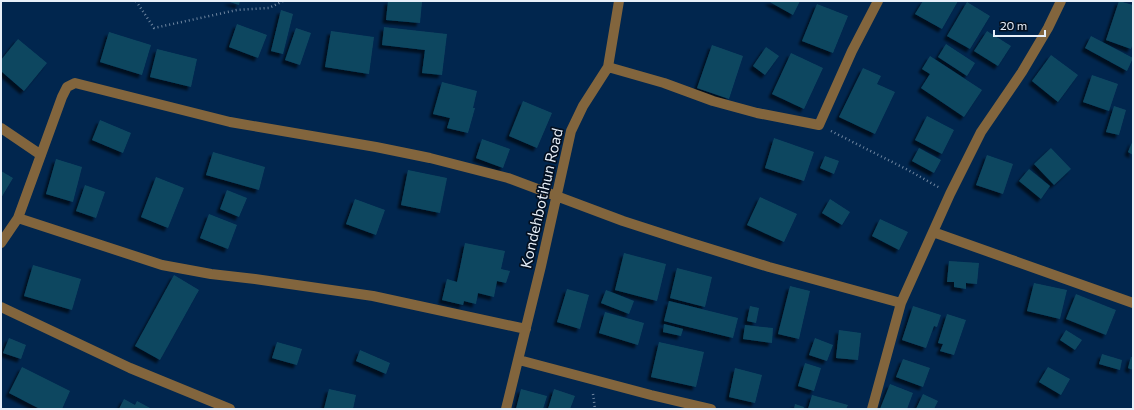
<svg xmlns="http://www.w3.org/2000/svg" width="1134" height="410" font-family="Commissioner,sans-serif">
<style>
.building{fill:#0e4761;filter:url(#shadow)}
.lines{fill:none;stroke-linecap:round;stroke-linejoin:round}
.path{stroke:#6f86a0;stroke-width:2.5;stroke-dasharray:1 3;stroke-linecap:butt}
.minor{stroke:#82653d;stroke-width:10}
.labels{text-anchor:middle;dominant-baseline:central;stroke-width:3.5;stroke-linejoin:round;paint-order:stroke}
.street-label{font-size:15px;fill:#e7eff9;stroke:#031021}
</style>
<defs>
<filter id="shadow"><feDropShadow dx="-3.5" dy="3.5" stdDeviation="1" flood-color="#0009"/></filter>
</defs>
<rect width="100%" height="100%" fill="#01264e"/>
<!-- building -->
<path class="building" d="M227 1H240L239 5Z
M388 1 422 2 420 23 386 20Z
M768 1H800L793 15Z
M923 1H958L942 29 915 14Z
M1119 1 1133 5V43L1131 49 1106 40Z
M967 2 990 16 970 49 947 36Z
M817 4 848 16 833 53 802 41Z
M281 10 293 14 283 54 271 51Z
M237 24 267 35 258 58 229 47Z
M384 27 447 34 442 75 422 73 425 50 382 45Z
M296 28 311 33 300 65 285 60Z
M331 31 374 37 369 74 325 67Z
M987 31 1011 46 998 66 974 51Z
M109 32 151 45 142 75 100 62Z
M1091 36 1133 58 1127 71 1085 48Z
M18 39 47 63 24 91 1 71V60Z
M946 44 975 63 967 76 938 57Z
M712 45 743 56 729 99 697 88Z
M766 47 779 56 765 75 753 66Z
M157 49 197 59 191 87 150 77Z
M791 53 823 68 804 109 772 94Z
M1051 55 1078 75 1058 102 1032 81Z
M930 56 982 90 964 117 921 88 930 74 922 69Z
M863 68 881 76 877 84 895 92 875 134 839 117Z
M1092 75 1118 84 1109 111 1083 102Z
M442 82 477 91 473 108H475L468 133 447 128 450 118 433 114Z
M523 101 552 113 537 148 509 136Z
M1114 106 1126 110 1119 135 1106 132Z
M927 116 954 130 942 154 915 140Z
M100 120 131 133 123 153 92 140Z
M774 138 814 152 804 181 765 168Z
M482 139 510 149 503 168 476 158Z
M1133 140V155L1128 152Z
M919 148 941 160 934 173 912 161Z
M1051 148 1071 169 1054 185 1034 164Z
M213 152 265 167 259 190 206 175Z
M987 155 1013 164 1003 194 976 185Z
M825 156 839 161 834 174 820 168Z
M56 159 82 167 73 202 46 194Z
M1029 169 1050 186 1041 199 1019 181Z
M408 170 447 178 440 213 401 205Z
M1 171 13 178 1 198Z
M156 177 184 188 168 228 141 217Z
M85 185 105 192 96 218 76 211Z
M227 190 247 198 239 217 220 209Z
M760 197 797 214 784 242 747 225Z
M355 199 385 210 376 235 346 224Z
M830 199 850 212 842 225 822 213Z
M209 214 237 225 228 249 200 238Z
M880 219 908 232 899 250 872 236Z
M465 243 505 251 501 269 510 271 506 283 497 281 494 297 478 293 476 304 464 301 463 305 442 300 447 279 457 282Z
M624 253 666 264 657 301 615 290Z
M949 261 979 263 977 284 966 283V289L954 287V282H947Z
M33 265 81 279 72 310 24 296Z
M677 268 712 277 705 307 670 298Z
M174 275 199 290 160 360 135 346Z
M1034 283 1067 290 1060 319 1027 311Z
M790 286 810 291 799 339 778 334Z
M567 289 589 295 580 329 557 322Z
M606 290 634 301 629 314 601 303Z
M1076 294 1116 310 1106 335 1066 319Z
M669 301 738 318 733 338 664 321Z
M750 306 759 308 756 323 747 321Z
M913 306 941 315 937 327 934 326 926 348 902 340Z
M605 312 644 323 638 345 599 333Z
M947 314 966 320 954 355 940 351 943 344 938 343Z
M664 324 683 329 681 336 663 332Z
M745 325 773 328 772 343 743 339Z
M839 330 861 333 858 360 836 358Z
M1066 330 1082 340 1075 350 1060 340Z
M9 338 26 345 21 359 3 353Z
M815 338 833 345 827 361 809 355Z
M277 342 302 349 297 365 272 358Z
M659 342 704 352 696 387 651 377Z
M360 350 390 363 386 374 356 361Z
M1102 354 1122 360 1120 370 1099 364Z
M1131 357H1133V370L1128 368Z
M903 359 930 368 923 387 896 377Z
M805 363 821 368 814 391 798 386Z
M22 367 70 391 62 409H40L9 393Z
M1048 367 1070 379 1061 395 1039 382Z
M735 368 762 375 755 403 729 397Z
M890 384 913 393 907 409H880Z
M329 389 356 395 353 409H324Z
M521 389 547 396 543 409H516Z
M554 389 575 396 570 409H548Z
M923 394 938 401 934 409H916Z
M812 395 848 405 846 409H808Z
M124 399 135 405 137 401 152 409H119Z
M795 404 804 407 803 409H794Z"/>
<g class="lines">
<!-- path -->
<path class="path" d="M136 1 154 28 237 10 269 8 283 1
M831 131 908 170 940 188
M593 394 595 409"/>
<!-- minor -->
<path class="minor" d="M608 67 664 83 713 101 757 113 819 125 852 51 878 1
M1 128 41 155
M18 218 162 265 211 274 255 279 373 296 526 329
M933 232 1133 303
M1 243 18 218 62 97 67 87 75 83 230 122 376 147 430 158 508 178 623 221 688 242 769 267 901 303
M1 307 130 368 230 409
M519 360 651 395 711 409
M506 409 541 266 571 131 583 106 608 67 619 1
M872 409 901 303 950 194 981 132 1022 72 1048 28 1061 1"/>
</g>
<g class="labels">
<!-- street labels -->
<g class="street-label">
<text transform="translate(541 198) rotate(-77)">Kondehbotihun Road</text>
</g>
</g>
<!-- border -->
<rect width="1134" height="410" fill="none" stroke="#e7eff9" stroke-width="4"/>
<!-- scale -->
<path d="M994 30v6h51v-6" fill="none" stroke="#e7eff9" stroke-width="2"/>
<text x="1000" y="30" font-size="12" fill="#e7eff9" stroke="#031021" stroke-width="3" paint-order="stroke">20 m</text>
</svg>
